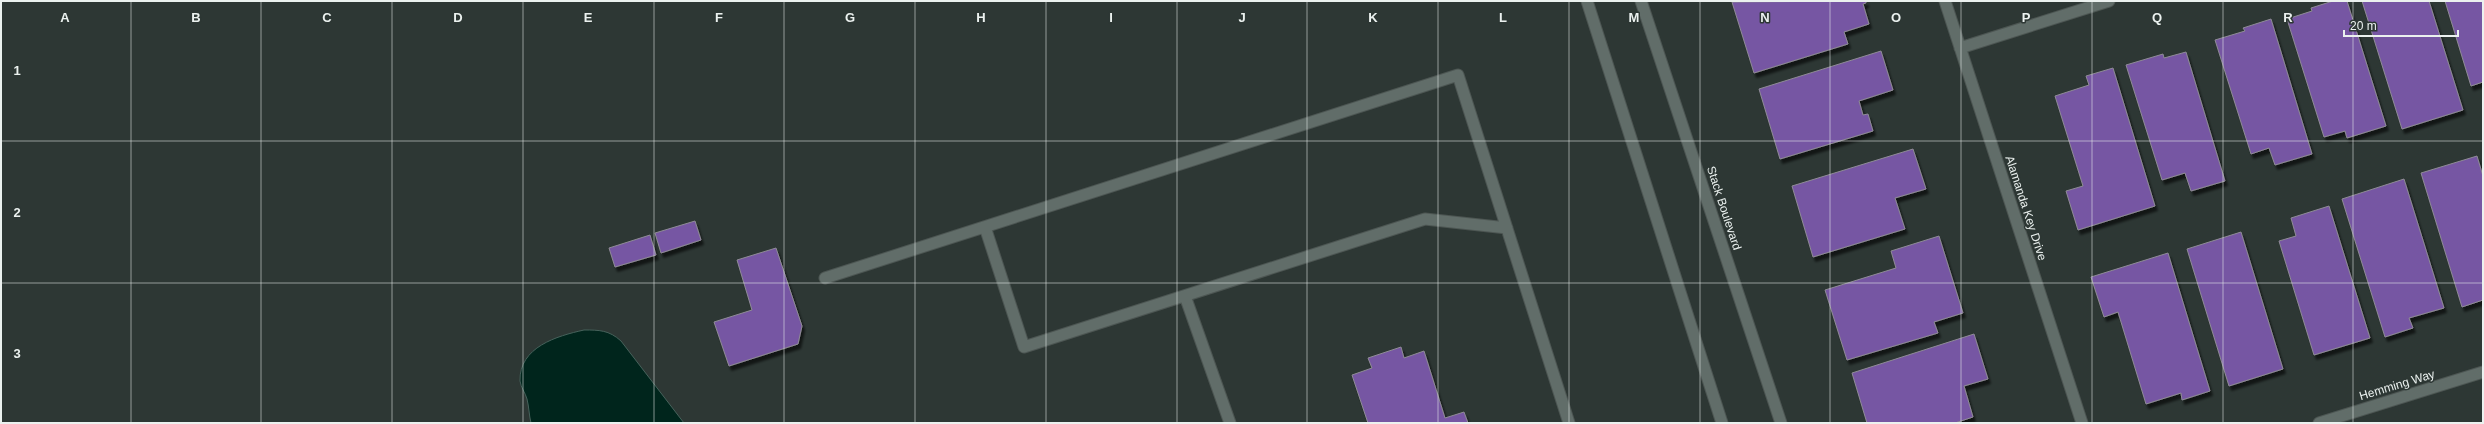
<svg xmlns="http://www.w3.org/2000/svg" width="2484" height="424" font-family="Helvetica,sans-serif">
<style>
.water{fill:#00251c;stroke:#46625b}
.building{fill:#7657a3;stroke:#8f8b96;filter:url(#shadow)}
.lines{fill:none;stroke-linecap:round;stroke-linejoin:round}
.service-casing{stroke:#4d5653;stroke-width:13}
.minor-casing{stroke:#4d5653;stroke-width:13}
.tertiary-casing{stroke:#4d5653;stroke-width:13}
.service{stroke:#616d69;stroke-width:11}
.minor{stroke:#616d69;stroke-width:11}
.tertiary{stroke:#616d69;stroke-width:11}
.grid{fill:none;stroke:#ebf1ef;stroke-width:1;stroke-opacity:0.55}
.labels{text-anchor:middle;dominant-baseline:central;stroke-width:3;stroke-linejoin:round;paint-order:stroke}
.street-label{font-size:12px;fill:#ebf1ef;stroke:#2d3734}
.grid-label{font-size:13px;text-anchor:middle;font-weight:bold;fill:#ebf1ef;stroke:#2d3734;stroke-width:3;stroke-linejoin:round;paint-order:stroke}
</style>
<defs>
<filter id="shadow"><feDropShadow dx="2.5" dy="4.5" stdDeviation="1" flood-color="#0009"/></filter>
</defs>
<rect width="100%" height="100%" fill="#2d3734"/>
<!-- water -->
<path class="water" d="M584 330C599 330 609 330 621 341L684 423H531C529 415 529 407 527 399 525 392 521 388 520 381 519 347 557 336 584 330Z"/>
<!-- building -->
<path class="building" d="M1866 1V3L1863 4 1869 24 1844 32 1848 44 1754 73 1732 2Z
M2333 1H2347L2386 126 2347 138 2345 131 2324 137 2287 19 2312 11 2311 8Z
M2362 1H2429L2463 110 2402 129Z
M2445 1H2483V82L2471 86Z
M2271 19 2312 154 2275 165 2269 148 2251 154 2215 40 2245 31 2243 28Z
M1881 51 1893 90 1859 101 1863 115 1868 114 1873 131 1780 159 1759 89Z
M2186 52 2225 181 2191 191 2185 173 2162 180 2126 65 2163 54 2164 58Z
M2113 68 2155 206 2078 230 2066 191 2083 186 2055 96 2089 85 2086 76Z
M1913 149 1926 189 1895 198 1905 229 1813 257 1792 186Z
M2477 156 2483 176V300L2462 307 2421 173Z
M2404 179 2444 308 2409 318 2413 328 2385 337 2342 199Z
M2329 206 2370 338 2314 355 2279 241 2296 236 2291 218Z
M695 221 701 240 661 253 655 233Z
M2241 232 2283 369 2229 386 2187 249Z
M650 235 656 255 615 267 609 248Z
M1939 236 1963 313 1934 322 1938 333 1847 360 1825 290 1896 268 1891 251Z
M776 248 802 326 798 344 729 366 714 322 752 310 737 260Z
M2168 253 2210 391 2182 400 2181 393 2146 404 2118 312 2104 317 2091 277Z
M1974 334 1988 379 1964 386 1973 417 1955 423H1867L1852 373Z
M1401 347 1404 358 1424 351 1445 418 1464 412 1468 423H1368L1352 375 1372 368 1368 358Z"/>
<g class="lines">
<!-- service casing -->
<g class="service-casing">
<path id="service" d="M985 227 1024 347 1425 219 1507 228
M825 278 1458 75 1569 423
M1185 296 1230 423"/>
</g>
<!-- minor casing -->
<g class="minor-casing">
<path id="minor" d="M1945 1 2082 423
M1960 48 2109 1
M2319 423 2483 372"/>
</g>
<!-- tertiary casing -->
<g class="tertiary-casing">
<path id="tertiary" d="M1587 1 1722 423
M1641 1 1781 423"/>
</g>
<!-- service -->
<use href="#service" class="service"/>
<!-- minor -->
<use href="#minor" class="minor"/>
<!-- tertiary -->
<use href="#tertiary" class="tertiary"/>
</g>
<!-- grid -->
<path class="grid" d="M131 1V423M261 1V423M392 1V423M523 1V423M654 1V423M784 1V423M915 1V423M1046 1V423M1177 1V423M1307 1V423M1438 1V423M1569 1V423M1700 1V423M1830 1V423M1961 1V423M2092 1V423M2223 1V423M2353 1V423M1 141H2483M1 283H2483"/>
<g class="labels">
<!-- street labels -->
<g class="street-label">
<text transform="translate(1724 208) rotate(72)">Stack Boulevard</text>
<text transform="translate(2026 208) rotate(72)">Alamanda Key Drive</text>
<text transform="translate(2397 385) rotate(-17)">Hemming Way</text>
</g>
</g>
<g class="grid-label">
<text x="65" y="22">A</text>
<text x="196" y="22">B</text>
<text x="327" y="22">C</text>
<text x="458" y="22">D</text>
<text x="588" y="22">E</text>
<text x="719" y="22">F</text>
<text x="850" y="22">G</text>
<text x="981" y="22">H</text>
<text x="1111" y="22">I</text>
<text x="1242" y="22">J</text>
<text x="1373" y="22">K</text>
<text x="1503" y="22">L</text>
<text x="1634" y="22">M</text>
<text x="1765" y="22">N</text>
<text x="1896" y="22">O</text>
<text x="2026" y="22">P</text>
<text x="2157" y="22">Q</text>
<text x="2288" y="22">R</text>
<text x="17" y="75">1</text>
<text x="17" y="217">2</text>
<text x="17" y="358">3</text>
</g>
<!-- border -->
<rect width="2484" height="424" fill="none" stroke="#ebf1ef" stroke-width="4"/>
<!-- scale -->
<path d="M2344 30v6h114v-6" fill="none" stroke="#ebf1ef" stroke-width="2"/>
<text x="2350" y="30" font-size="12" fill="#ebf1ef" stroke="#2d3734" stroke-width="3" paint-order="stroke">20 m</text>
</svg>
